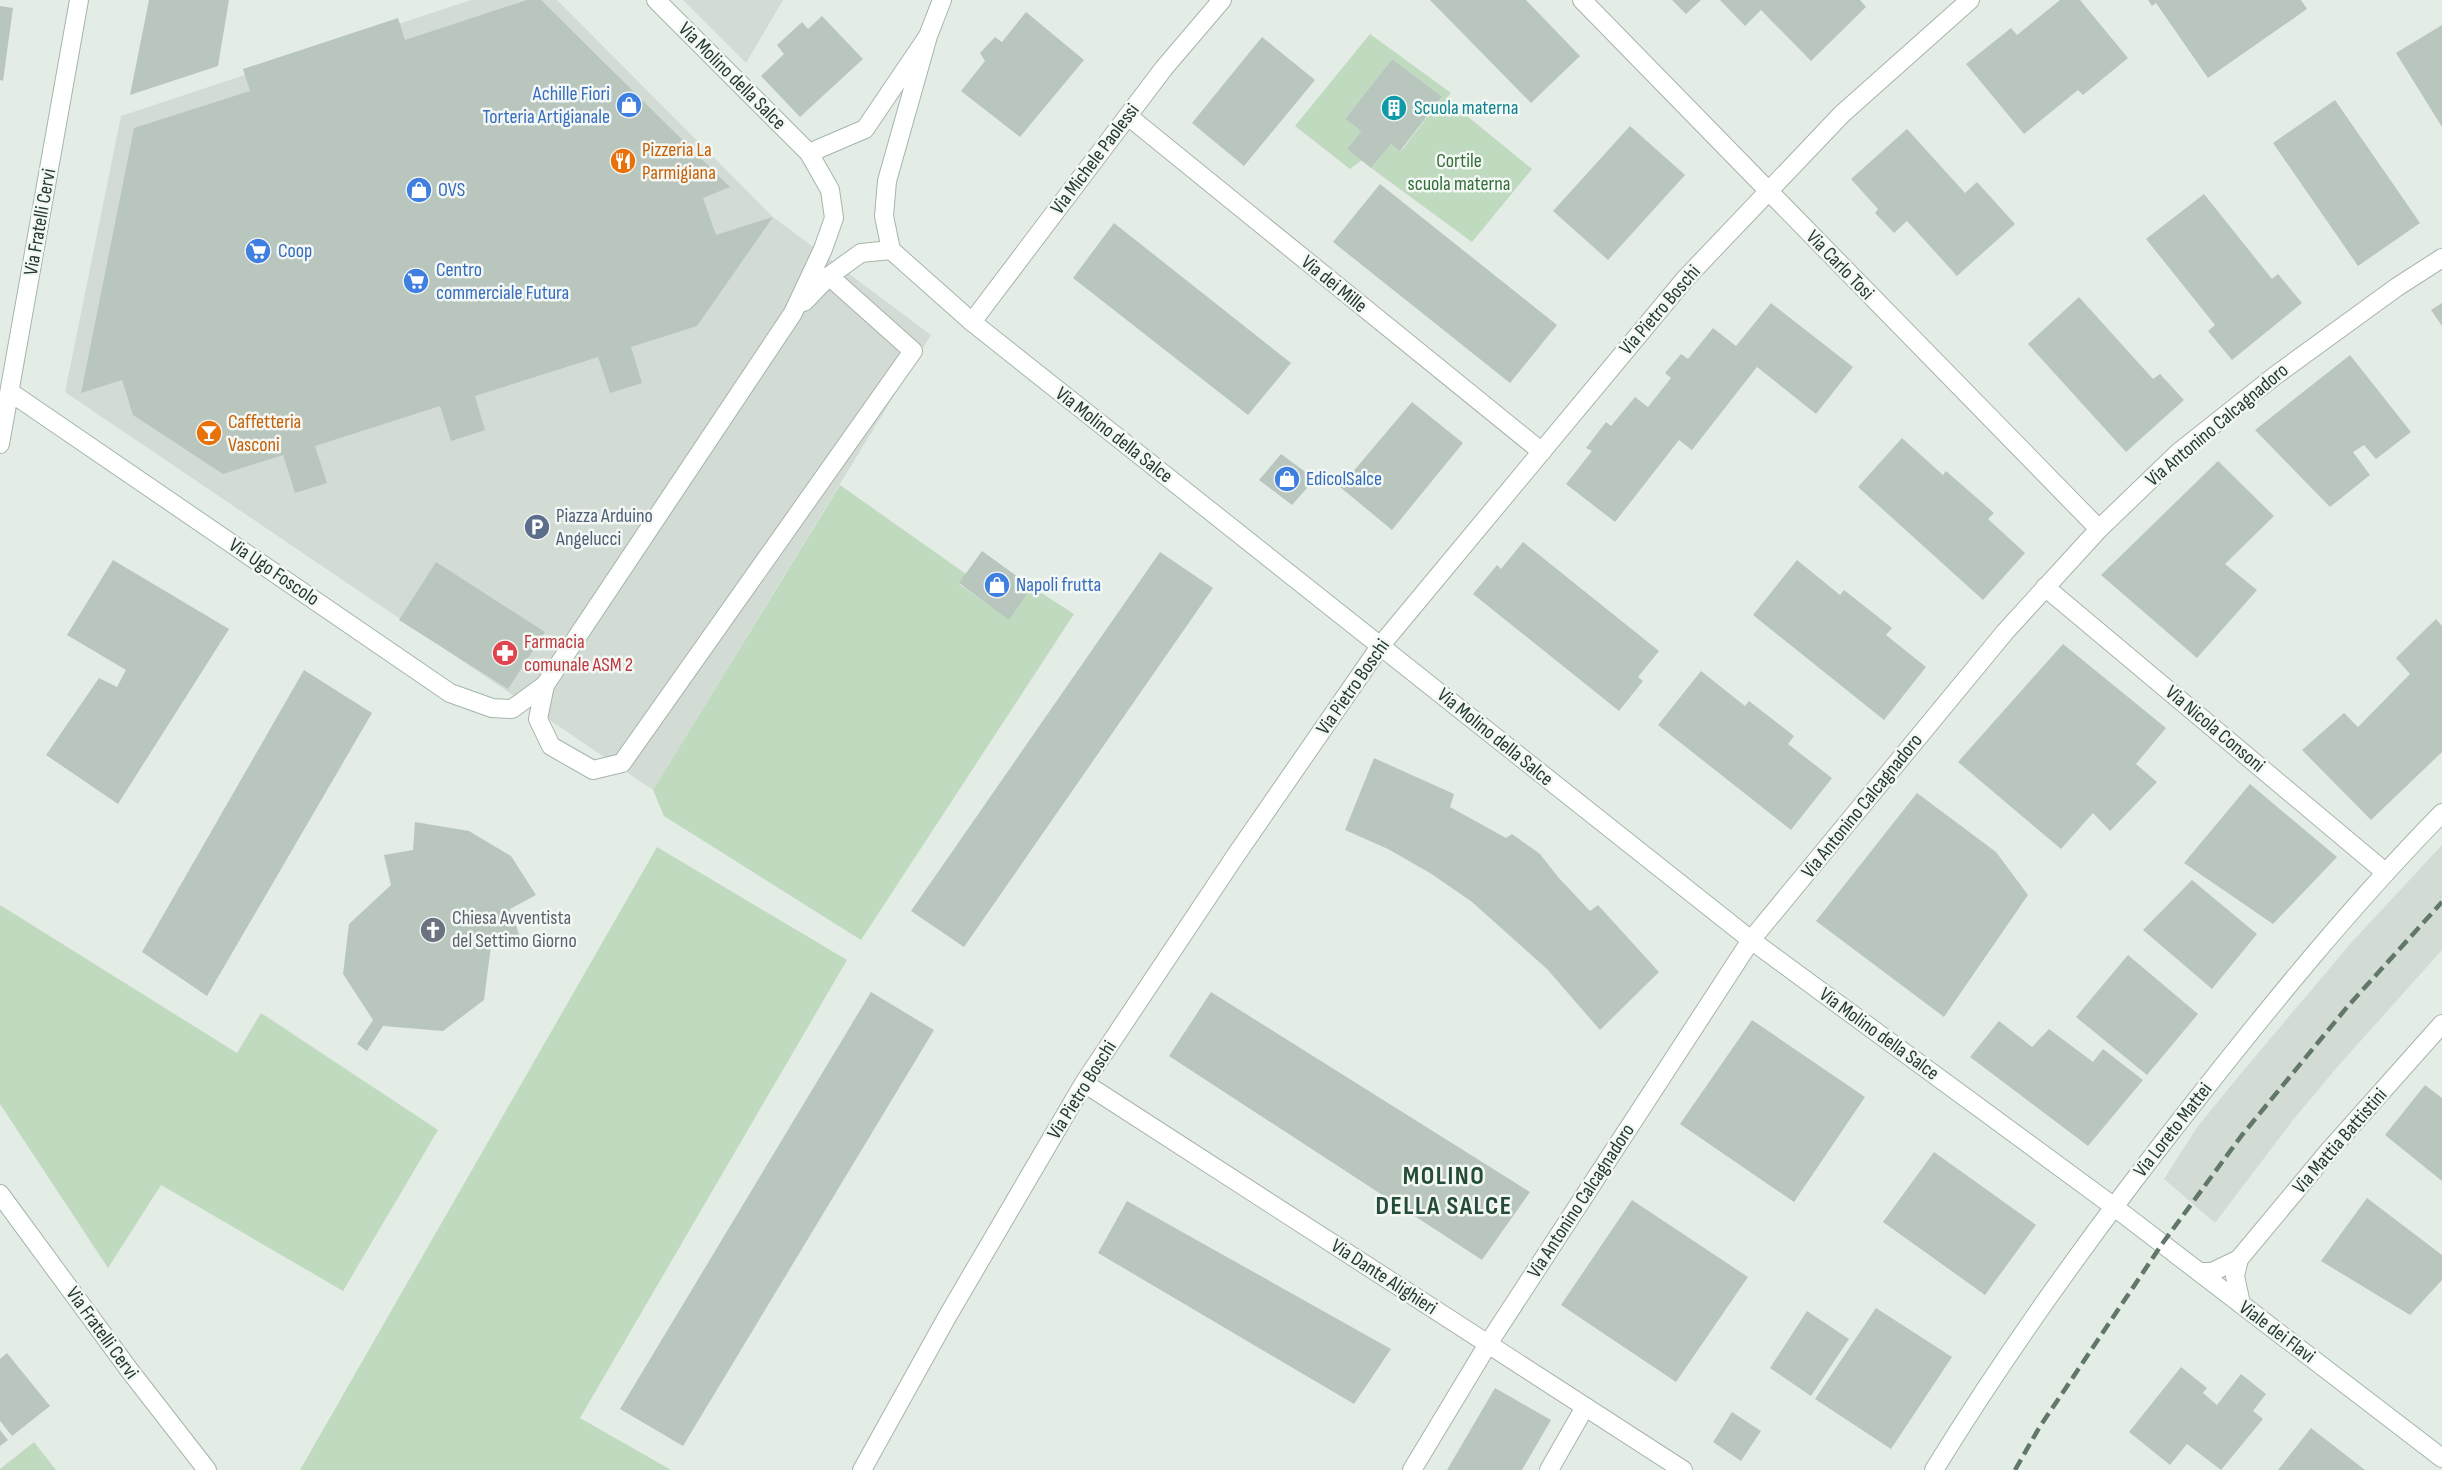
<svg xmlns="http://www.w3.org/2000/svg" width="2442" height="1470" font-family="'Sofia Sans Condensed',sans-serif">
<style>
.built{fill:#d2dbd4}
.green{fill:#bfdabf}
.building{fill:#b9c6be}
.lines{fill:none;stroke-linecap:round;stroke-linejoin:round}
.lane-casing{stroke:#a7b3ab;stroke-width:20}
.street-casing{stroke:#a7b3ab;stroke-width:20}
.secondary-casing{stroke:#a3b6ab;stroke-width:20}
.lane{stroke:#fff;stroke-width:18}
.street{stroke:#fff;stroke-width:18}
.secondary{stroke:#fff;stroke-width:18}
.rail{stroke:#60776a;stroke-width:4.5;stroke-dasharray:12 6;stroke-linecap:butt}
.labels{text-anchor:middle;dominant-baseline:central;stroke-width:5;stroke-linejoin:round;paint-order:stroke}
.street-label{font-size:20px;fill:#253b2f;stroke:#f4f8f5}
.shop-label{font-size:20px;fill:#366cbe;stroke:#f4f8f5;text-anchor:start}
.culture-label{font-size:20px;fill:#0d838f;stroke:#f4f8f5;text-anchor:start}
.food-label{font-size:20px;fill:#c56008;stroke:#f4f8f5;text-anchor:start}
.park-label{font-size:20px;fill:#346e3a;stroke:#f4f8f5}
.service-label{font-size:20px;fill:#4e5e75;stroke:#f4f8f5;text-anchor:start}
.health-label{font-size:20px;fill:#be3a42;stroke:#f4f8f5;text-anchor:start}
.worship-label{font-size:20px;fill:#5b616d;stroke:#f4f8f5;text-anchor:start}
.district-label{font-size:26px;font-weight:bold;letter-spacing:1.5px;fill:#234b36;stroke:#f4f8f5}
</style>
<rect width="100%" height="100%" fill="#e4ece6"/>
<!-- built -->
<path class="built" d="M471 0H557L773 217 931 335 653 790 65 392 121 116Z
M683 0H783L746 63Z
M2442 845V950L2339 1065 2293 1120 2215 1223 2164 1179 2198 1126 2243 1071 2351 943Z"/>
<!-- green -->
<path class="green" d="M1370 34 1451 93 1446 99 1532 169 1472 242 1371 168 1391 144 1401 151 1442 98 1392 59 1345 119 1361 131 1347 149 1362 160 1350 169 1295 126Z
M840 485 966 574 959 584 1009 619 1032 587 1074 614 861 940 664 816 653 790Z
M657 847 847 960 580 1418 671 1470H300Z
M0 905 237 1053 261 1013 438 1130 343 1291 161 1185 108 1268 0 1104Z
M34 1442 56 1470H0V1469Z"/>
<!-- building -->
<path class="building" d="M149 0H229L218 66 130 95Z
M527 0H541L730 187 703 198 716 235 773 217 697 326 631 347 642 383 610 393 598 357 475 396 485 430 451 441 440 406 315 446 327 483 295 493 283 455 223 474 133 415 122 380 81 393 134 128 250 91 243 69 398 18 405 40Z
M1430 0H1526L1580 56 1531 103Z
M1672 0H1701L1686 14Z
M1720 0H1860L1866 7 1811 61 1761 10 1745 26Z
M2060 0H2080L2128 58 2083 95 2078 90 2024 134 1966 64 2011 28 2017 35Z
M2148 0H2301L2307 9 2208 78 2156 3 2152 6Z
M0 6 13 8 3 81 0 80Z
M1026 12 1084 60 1020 137 961 91 985 61 980 53 995 37 1002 42Z
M822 16 863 59 800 117 761 76 784 54 777 45 802 22 808 29Z
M2442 25V127L2396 53Z
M1262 37 1315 80 1244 166 1192 123Z
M1392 59 1442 97 1400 151 1391 144 1371 168 1347 149 1361 131 1345 119Z
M2335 100 2420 223 2358 266 2273 143Z
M1630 126 1685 175 1608 260 1553 211Z
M1907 129 1965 193 1977 182 2015 224 1957 276 1907 221 1894 233 1875 213 1878 209 1851 179Z
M1380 184 1557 325 1510 383 1333 242Z
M2204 194 2272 279 2278 274 2302 303 2232 360 2208 331 2215 325 2146 239Z
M1114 223 1291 363 1248 415 1073 278Z
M2079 297 2153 379 2160 374 2184 400 2126 452 2028 344Z
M1771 303 1853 367 1816 414 1757 367 1692 450 1679 440 1615 522 1566 484 1592 451 1586 448 1606 422 1611 426 1635 397 1648 407 1671 378 1665 373 1681 354 1688 359 1713 328 1736 346Z
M2442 303V326L2431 310Z
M2350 355 2411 432 2376 459 2364 445 2353 452 2370 475 2330 507 2255 430Z
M1412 402 1463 443 1392 530 1340 487Z
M1902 438 1943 475 1946 471 1994 513 1988 519 2025 553 1983 600 1858 487Z
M1281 454 1315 479 1292 505 1259 480Z
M2218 461 2274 516 2225 564 2257 590 2197 658 2101 575Z
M1523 542 1659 651 1638 677 1643 681 1619 711 1473 594 1497 565 1501 569Z
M982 551 1032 587 1009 620 959 583Z
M1160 552 1213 588 964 947 911 911Z
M113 560 229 629 118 804 46 755 99 678 117 687 126 670 67 635Z
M1797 560 1840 595 1844 590 1892 628 1886 635 1926 667 1884 720 1753 615Z
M436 562 545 632 508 689 399 620Z
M2436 619 2442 626V752L2371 820 2302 750 2344 713 2358 727 2410 674 2396 658Z
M2063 644 2166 728 2136 764 2157 782 2110 831 2093 813 2061 849 1958 762Z
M304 670 372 713 207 996 142 952Z
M1701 671 1745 706 1749 701 1794 736 1788 744 1832 778 1791 830 1658 725Z
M1374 758 1454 794 1450 807 1506 838 1512 834 1540 854 1558 877 1590 911 1598 905 1659 972 1600 1030 1547 969 1472 902 1430 873 1388 849 1345 830Z
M2250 784 2337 857 2273 924 2184 863Z
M1917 793 1996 852 2028 895 1944 1017 1816 921Z
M415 822 469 831 511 856 536 895 510 909 520 937 491 946 484 1000 443 1031 383 1026 367 1051 357 1044 373 1020 343 974 349 924 391 885 384 855 413 850Z
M2192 880 2257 934 2212 989 2143 930Z
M2128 955 2198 1014 2147 1075 2076 1017Z
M871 992 934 1030 683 1446 620 1409Z
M1211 992 1530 1192 1482 1260 1169 1056Z
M1752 1020 1865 1097 1794 1202 1680 1124Z
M1999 1021 2032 1047 2049 1029 2093 1062 2103 1049 2143 1080 2088 1146 1970 1057Z
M2425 1085 2442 1098V1181L2385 1135Z
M1934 1152 2036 1225 1985 1295 1883 1222Z
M2367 1198 2442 1255V1280L2410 1315 2321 1261Z
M1632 1200 1748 1277 1676 1382 1561 1305Z
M1127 1201 1391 1349 1354 1404 1098 1253Z
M1876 1308 1952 1357 1891 1449 1815 1399Z
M1807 1311 1849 1339 1811 1396 1770 1368Z
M7 1353 50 1406 12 1436 0 1421V1359Z
M2181 1367 2207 1388 2203 1393 2217 1405 2241 1374 2266 1394 2253 1411 2263 1419 2221 1470 2187 1444 2170 1465 2129 1432Z
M1495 1388 1551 1420 1522 1470H1447Z
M1732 1412 1761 1431 1741 1461 1713 1442Z
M2311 1428 2365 1470H2278Z
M0 1430 8 1440 0 1446Z"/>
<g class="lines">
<!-- lane casing -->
<g class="lane-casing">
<path id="lane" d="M545 685 538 719 551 746 593 770 622 763 913 351 829 276
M1549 1470 1585 1407"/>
</g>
<!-- street casing -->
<g class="street-casing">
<path id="street" d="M1582 0 2099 529
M1128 116 1542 452
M972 322 1164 68 1222 0
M2045 587 2385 872
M1084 1083 1683 1470
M2239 1259 2235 1276 2241 1304
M2199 1272H2212L2239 1259 2328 1152 2442 1024
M862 1470 947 1317 1084 1083 1236 855 1381 645 1685 279 1842 114 1970 0
M1412 1470 1488 1344 1751 940 2005 632 2099 529 2179 452 2276 375 2397 287 2442 258"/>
</g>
<!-- secondary casing -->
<g class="secondary-casing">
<path id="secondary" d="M809 153 865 129 928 36 942 0
M891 250 972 322 1751 940 2113 1206 2442 1458
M891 250 884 216 887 181 928 36
M804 302 829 276 861 253 891 250
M10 392 450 693 492 708 512 709 545 685 793 313 823 249 834 218 830 190 809 153 656 0
M0 444 79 0
M0 1194 130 1371 207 1470
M1934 1470C2013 1341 2103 1218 2197 1099 2274 1001 2354 903 2442 813"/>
</g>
<!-- lane -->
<use href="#lane" class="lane"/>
<!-- street -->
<use href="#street" class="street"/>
<!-- secondary -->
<use href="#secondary" class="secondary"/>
<!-- rail -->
<path class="rail" d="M2015 1470 2039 1428 2162 1244 2242 1135 2348 1006 2442 902"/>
</g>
<!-- icons -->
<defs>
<g id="shop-disc" transform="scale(1.35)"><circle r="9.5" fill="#3f7fe0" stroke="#f4f8f5"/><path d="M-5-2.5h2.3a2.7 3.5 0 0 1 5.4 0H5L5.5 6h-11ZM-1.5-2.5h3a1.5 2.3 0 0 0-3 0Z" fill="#fff"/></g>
<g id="building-disc" transform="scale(1.35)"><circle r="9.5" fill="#0f9aa8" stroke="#f4f8f5"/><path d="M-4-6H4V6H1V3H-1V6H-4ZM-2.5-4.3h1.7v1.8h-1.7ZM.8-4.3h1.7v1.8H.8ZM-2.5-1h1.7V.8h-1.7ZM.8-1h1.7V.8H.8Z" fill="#fff"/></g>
<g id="restaurant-disc" transform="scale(1.35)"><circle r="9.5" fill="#e8710a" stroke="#f4f8f5"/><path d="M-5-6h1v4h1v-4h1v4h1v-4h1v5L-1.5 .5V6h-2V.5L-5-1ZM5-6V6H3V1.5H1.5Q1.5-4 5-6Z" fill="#fff"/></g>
<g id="supermarket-disc" transform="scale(1.35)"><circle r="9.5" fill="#3f7fe0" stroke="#f4f8f5"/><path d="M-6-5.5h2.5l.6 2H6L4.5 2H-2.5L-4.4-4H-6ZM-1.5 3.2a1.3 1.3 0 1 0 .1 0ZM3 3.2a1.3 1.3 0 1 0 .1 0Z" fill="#fff"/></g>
<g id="bar-disc" transform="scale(1.35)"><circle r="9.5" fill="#e8710a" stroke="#f4f8f5"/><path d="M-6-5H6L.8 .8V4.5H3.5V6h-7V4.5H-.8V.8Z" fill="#fff"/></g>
<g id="parking-disc" transform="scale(1.35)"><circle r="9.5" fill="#5c6f8a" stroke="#f4f8f5"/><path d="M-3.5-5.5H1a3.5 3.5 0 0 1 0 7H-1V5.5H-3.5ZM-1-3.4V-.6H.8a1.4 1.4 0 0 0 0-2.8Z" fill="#fff"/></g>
<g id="pharmacy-disc" transform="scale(1.35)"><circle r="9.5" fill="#e0444e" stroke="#f4f8f5"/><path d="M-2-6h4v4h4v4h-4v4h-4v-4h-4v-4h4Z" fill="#fff"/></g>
<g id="church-disc" transform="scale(1.35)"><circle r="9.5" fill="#6b7280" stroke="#f4f8f5"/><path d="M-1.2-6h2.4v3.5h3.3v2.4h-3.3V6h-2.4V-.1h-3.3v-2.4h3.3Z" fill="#fff"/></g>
</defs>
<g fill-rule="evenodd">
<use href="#shop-disc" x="629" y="105"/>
<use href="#building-disc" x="1394" y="108"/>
<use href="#restaurant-disc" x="623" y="161"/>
<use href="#shop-disc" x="419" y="190"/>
<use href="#supermarket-disc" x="258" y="251"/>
<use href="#supermarket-disc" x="416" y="281"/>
<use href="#bar-disc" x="209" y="433"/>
<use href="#shop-disc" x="1287" y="479"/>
<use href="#parking-disc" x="537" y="527"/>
<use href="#shop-disc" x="997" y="585"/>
<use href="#pharmacy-disc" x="505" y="653"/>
<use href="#church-disc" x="433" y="930"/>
</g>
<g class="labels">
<!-- street labels -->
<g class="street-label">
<text transform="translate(732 76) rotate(45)">Via Molino della Salce</text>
<text transform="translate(1095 159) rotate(-53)">Via Michele Paolessi</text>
<text transform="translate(40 222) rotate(-80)">Via Fratelli Cervi</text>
<text transform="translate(1840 265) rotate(46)">Via Carlo Tosi</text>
<text transform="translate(1334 284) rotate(39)">Via dei Mille</text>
<text transform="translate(1660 310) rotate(-49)">Via Pietro Boschi</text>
<text transform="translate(2217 425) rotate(-40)">Via Antonino Calcagnadoro</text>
<text transform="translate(1114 435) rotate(38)">Via Molino della Salce</text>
<text transform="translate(274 572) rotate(34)">Via Ugo Foscolo</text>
<text transform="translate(1353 687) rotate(-55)">Via Pietro Boschi</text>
<text transform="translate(2215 729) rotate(40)">Via Nicola Consoni</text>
<text transform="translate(1495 737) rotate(39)">Via Molino della Salce</text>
<text transform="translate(1862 806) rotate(-51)">Via Antonino Calcagnadoro</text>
<text transform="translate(1879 1034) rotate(36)">Via Molino della Salce</text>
<text transform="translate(1082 1090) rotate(-58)">Via Pietro Boschi</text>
<text transform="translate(2173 1130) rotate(-52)">Via Loreto Mattei</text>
<text transform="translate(2340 1141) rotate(-49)">Via Mattia Battistini</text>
<text transform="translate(1581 1201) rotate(-57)">Via Antonino Calcagnadoro</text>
<text transform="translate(1384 1277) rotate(33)">Via Dante Alighieri</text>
<text transform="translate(2277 1332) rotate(37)">Viale dei Flavi</text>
<text transform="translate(102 1333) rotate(54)">Via Fratelli Cervi</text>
</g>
<!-- shop labels -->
<g class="shop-label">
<text x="610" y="94" text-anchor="end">Achille Fiori<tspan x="610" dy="23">Torteria Artigianale</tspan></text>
<text x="438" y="190">OVS</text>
<text x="278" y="251">Coop</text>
<text x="436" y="270">Centro<tspan x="436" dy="23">commerciale Futura</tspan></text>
<text x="1306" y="479">EdicolSalce</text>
<text x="1016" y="585">Napoli frutta</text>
</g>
<!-- culture labels -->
<g class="culture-label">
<text x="1414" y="108">Scuola materna</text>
</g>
<!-- food labels -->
<g class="food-label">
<text x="642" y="150">Pizzeria La<tspan x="642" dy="23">Parmigiana</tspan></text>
<text x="228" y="422">Caffetteria<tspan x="228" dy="23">Vasconi</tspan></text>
</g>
<!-- park labels -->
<g class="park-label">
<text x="1459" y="161">Cortile<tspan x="1459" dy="23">scuola materna</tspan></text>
</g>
<!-- service labels -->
<g class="service-label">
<text x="556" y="516">Piazza Arduino<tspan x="556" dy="23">Angelucci</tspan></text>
</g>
<!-- health labels -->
<g class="health-label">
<text x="524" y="642">Farmacia<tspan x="524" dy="23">comunale ASM 2</tspan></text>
</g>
<!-- worship labels -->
<g class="worship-label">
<text x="452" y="918">Chiesa Avventista<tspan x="452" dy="23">del Settimo Giorno</tspan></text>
</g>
<!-- district labels -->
<g class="district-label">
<text x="1444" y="1176">MOLINO<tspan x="1444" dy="30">DELLA SALCE</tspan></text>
</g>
</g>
</svg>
